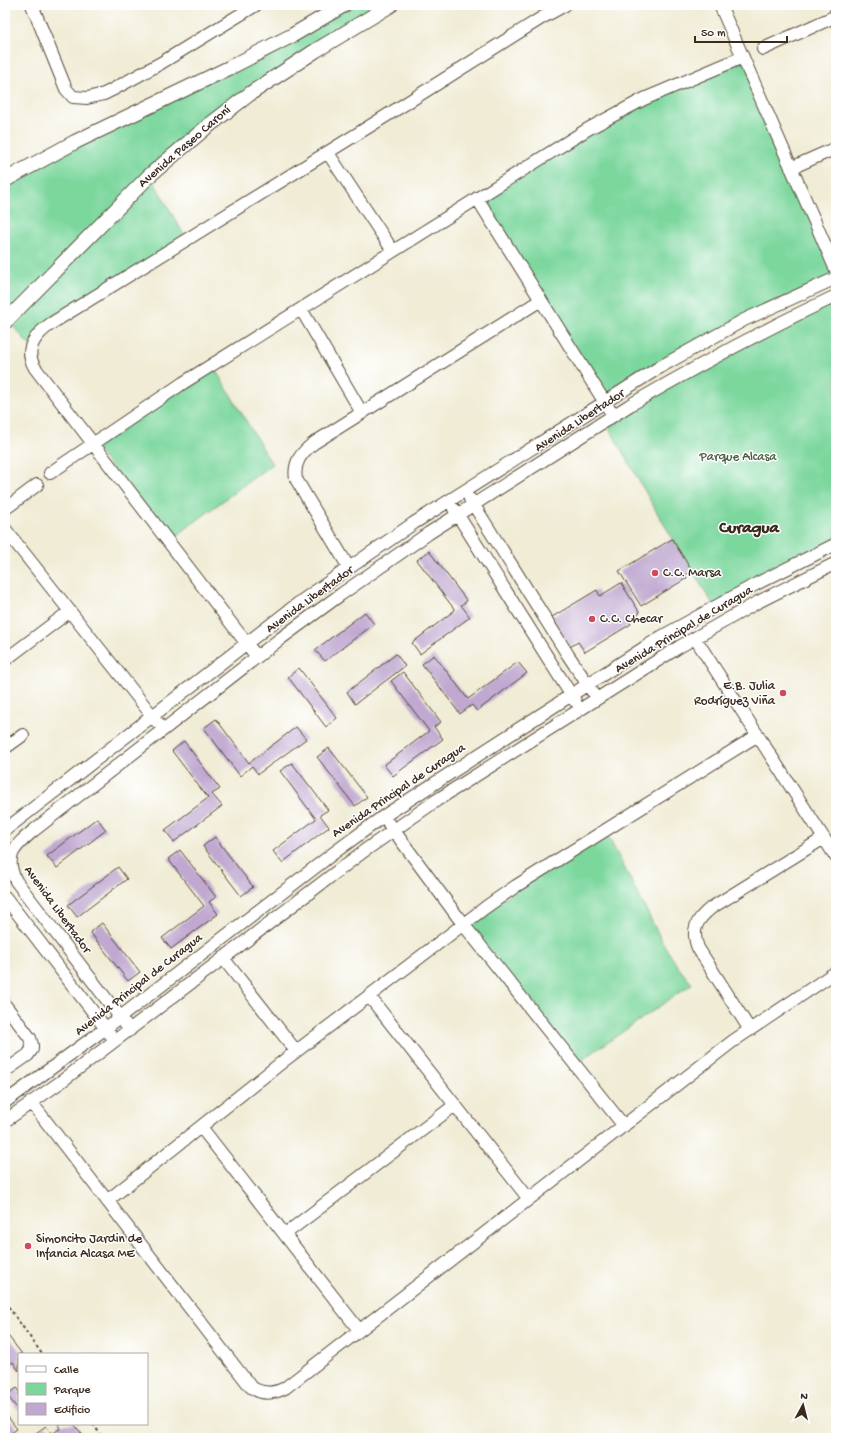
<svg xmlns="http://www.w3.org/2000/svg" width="841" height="1443" font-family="'Gochi Hand',sans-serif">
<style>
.green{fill:#7cd79d;stroke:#5c805e}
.building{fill:#c0a8d0}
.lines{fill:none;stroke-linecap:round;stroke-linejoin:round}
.minor-casing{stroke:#564739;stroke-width:14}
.tertiary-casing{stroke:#564739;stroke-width:16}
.path{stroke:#564739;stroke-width:2;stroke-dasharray:3 3;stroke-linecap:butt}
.minor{stroke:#fff;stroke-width:12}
.tertiary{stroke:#fff;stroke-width:14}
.poi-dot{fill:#d1495b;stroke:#fff;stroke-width:1.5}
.labels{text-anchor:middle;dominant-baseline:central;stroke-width:3;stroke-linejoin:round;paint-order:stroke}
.street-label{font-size:13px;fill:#3b2a1e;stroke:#fff}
.park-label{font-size:13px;fill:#4e5e44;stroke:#fff}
.poi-label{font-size:13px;fill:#3b2a1e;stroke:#fff;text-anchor:start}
.district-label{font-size:17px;font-weight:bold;fill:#3b2a1e;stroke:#fff}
</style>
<rect width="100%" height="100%" fill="#fff"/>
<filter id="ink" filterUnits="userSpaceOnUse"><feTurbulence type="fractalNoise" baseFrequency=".025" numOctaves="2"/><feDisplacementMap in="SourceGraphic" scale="8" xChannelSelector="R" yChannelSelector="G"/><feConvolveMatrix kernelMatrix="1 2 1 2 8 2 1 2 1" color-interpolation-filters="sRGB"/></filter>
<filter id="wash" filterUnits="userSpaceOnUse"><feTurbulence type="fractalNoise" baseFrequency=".012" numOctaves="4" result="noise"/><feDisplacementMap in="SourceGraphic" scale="16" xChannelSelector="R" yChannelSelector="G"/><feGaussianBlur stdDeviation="0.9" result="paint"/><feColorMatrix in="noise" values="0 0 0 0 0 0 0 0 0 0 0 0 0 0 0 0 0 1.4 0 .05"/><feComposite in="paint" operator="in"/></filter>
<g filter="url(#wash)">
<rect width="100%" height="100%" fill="#f0ecd5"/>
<!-- green -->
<path class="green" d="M344 5H391L315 51 150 175 187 240 52 323 31 347 8 320 5 322V180Z
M743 57 836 278 768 309 604 402 477 198 588 129Z
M836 296V544L714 606 659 516 605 421Z
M212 364 272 464 168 542 92 443Z
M606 832 664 945 678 967 692 984 576 1064 463 924Z"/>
<g id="blocks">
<!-- building -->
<path class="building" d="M672 539 692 571 685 575 687 578 641 606 619 571Z
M429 551 467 601 461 605 470 617 420 654 412 643 455 610 417 560Z
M621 583 640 613 628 620 631 624 585 652 578 642 570 647 552 617 597 590 600 596Z
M365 612 374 624 325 661 315 650Z
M396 654 405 666 355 704 347 692Z
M434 655 468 699 518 662 527 673 477 711 472 705 460 714 422 664Z
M299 668 337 718 326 727 288 677Z
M403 672 441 722 434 727 443 739 393 776 384 765 429 731 391 681Z
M216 719 249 763 296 727 306 739 258 774 252 766 240 776 204 728Z
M184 741 220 789 212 794 222 806 174 842 165 830 208 798 172 751Z
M329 748 367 797 355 806 317 757Z
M292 763 328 810 320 815 329 827 282 863 273 851 316 819 280 771Z
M97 818 106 830 57 868 47 856Z
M215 837 253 887 241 896 203 846Z
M180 850 216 897 209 902 218 914 171 949 162 938 204 906 168 859Z
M118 867 127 879 77 917 68 905Z
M102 923 140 972 128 981 90 932Z
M9 1337 22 1354H19V1371L13 1362 5 1368V1340Z
M17 1388 19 1390V1411L7 1395Z
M5 1413 17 1429 7 1436 5 1434Z
M58 1424H74L85 1438H39L36 1433 46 1426 52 1434 61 1428Z"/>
</g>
</g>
<g filter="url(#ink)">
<use href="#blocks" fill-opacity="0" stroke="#564739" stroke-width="1"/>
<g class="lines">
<!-- minor casing -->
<g class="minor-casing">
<path id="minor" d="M32 5 66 89 73 97 87 98 104 94 112 90 161 63 256 5
M720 5 836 270
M835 5 836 7
M763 49 836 16
M328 153 393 251
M791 168 836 148
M477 198 609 409
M301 309 362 413
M50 473 183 383 588 129 644 99 743 57
M470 499 568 655 592 691
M5 509 37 485
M454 509 575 701
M5 529 158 723
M349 568 296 479C293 462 302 452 314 443L541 300
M695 638 836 857
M257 657 35 368C23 349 36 334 52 323L370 126 543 17 565 5
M5 660 70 611
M5 748 23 735
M389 824 463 924 624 1126
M5 830 300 602 414 523 660 367 744 320 836 278
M5 897 110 1034
M223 958 296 1051
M369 996 529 1199
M5 1005 30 1038 32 1045V1049L28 1055 5 1071
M130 1030 16 881C3 856 15 846 33 831L280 639 340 595 429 533 630 405C697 366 765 329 836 296
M750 1030 698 948C691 930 696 920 711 908L824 838
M5 1102 106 1028 335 852 384 816 661 637 758 583 836 544
M31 1102 250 1386C261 1395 273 1394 285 1388L733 1041 836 972
M5 1121 62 1081 364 851 437 800 679 647 758 602 836 563
M201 1127 359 1330
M107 1201 286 1059 486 907 516 886 758 735
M285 1234 455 1105"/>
</g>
<!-- tertiary casing -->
<g class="tertiary-casing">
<path id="tertiary" d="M5 180 75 142 229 68 293 35 344 5
M5 322 150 175 208 126 251 93 315 51 391 5"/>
</g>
<!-- path -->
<path class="path" d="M5 1302 42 1354
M93 1424 103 1438"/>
<!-- minor -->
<use href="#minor" class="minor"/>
<!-- tertiary -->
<use href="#tertiary" class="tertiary"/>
</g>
</g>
<!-- markers -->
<g class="poi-dot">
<circle cx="655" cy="573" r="4"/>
<circle cx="592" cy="619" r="4"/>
<circle cx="783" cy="693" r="4"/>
<circle cx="28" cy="1246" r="4"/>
</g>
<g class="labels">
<!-- street labels -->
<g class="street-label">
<text transform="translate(185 147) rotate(-41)">Avenida Paseo Caroní</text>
<text transform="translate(580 421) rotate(-33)">Avenida Libertador</text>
<text transform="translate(310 600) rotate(-36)">Avenida Libertador</text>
<text transform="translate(684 630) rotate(-31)">Avenida Principal de Curagua</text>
<text transform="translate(399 791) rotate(-34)">Avenida Principal de Curagua</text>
<text transform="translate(57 910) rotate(54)">Avenida Libertador</text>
<text transform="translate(139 985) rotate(-38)">Avenida Principal de Curagua</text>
</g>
<!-- park labels -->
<g class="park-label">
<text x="738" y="457">Parque Alcasa</text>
</g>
<!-- poi labels -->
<g class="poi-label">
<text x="663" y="573">C.C. Marsa</text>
<text x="600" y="619">C.C. Checar</text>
<text x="775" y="686" text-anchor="end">E.B. Julia<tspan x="775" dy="15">Rodríguez Viña</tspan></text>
<text x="36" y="1239">Simoncito Jardin de<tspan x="36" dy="15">Infancia Alcasa ME</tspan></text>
</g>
<!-- district labels -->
<g class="district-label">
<text x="749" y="529">Curagua</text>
</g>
</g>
<!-- margin -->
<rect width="841" height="1443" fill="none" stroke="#fff" stroke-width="20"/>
<!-- legend -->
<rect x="18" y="1353" width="130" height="72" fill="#ffffff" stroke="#b1aaa5"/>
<rect x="26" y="1366" width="20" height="6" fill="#ffffff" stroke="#b1aaa5"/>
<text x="54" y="1373" font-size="12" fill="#3b2a1e">Calle</text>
<rect x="26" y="1383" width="20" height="12" fill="#7cd79d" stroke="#b1aaa5"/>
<text x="54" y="1393" font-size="12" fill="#3b2a1e">Parque</text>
<rect x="26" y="1403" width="20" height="12" fill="#c0a8d0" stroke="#b1aaa5"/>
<text x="54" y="1413" font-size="12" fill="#3b2a1e">Edificio</text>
<!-- north arrow -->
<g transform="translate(803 1405) rotate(7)" stroke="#ffffff" stroke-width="3" paint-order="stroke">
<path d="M0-3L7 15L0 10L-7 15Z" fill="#3b2a1e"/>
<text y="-6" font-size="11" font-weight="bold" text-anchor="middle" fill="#3b2a1e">N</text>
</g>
<!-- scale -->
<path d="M695 36v6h92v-6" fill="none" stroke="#3b2a1e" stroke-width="2"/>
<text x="701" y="36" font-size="12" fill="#3b2a1e" stroke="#ffffff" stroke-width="3" paint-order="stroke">50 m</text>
</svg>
